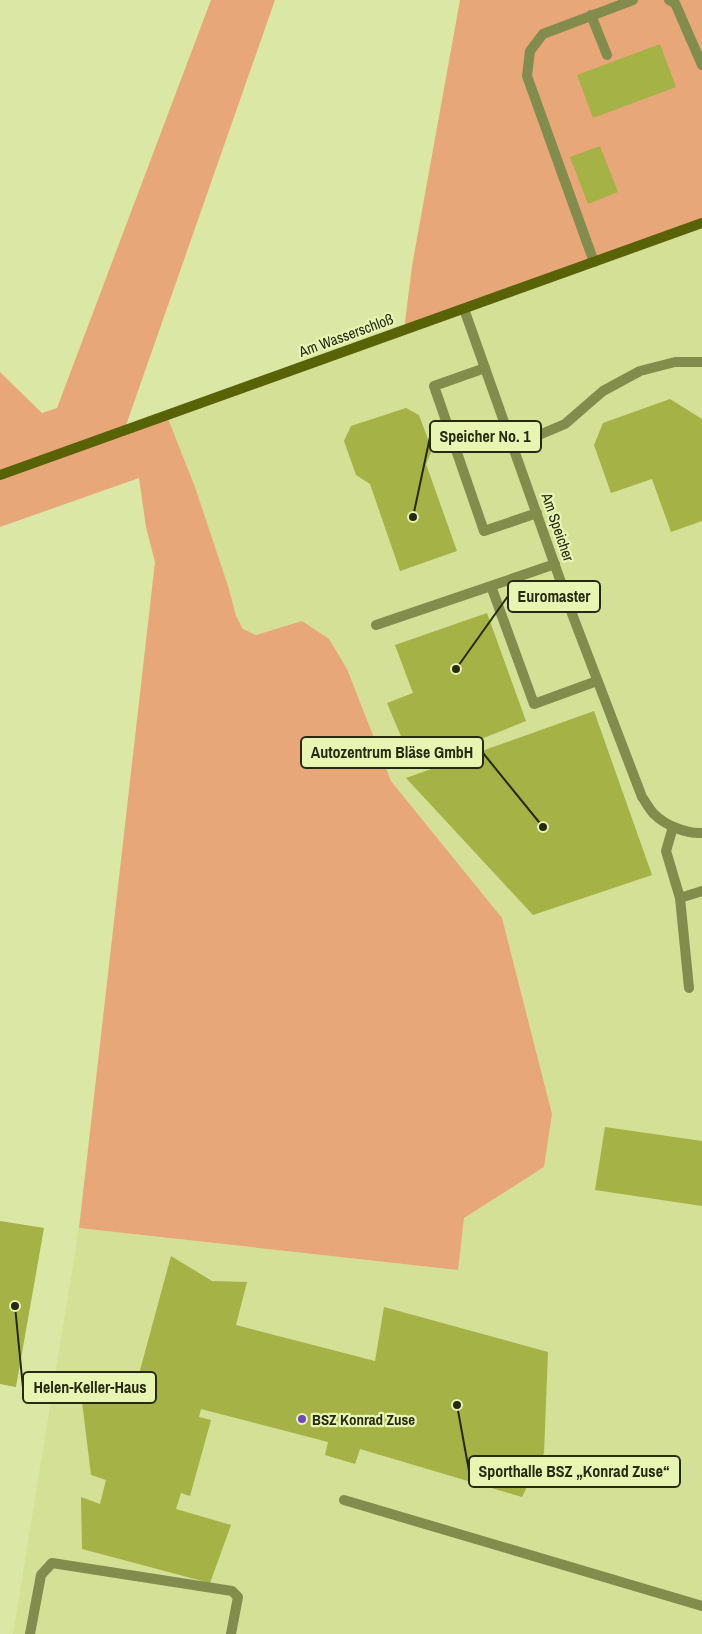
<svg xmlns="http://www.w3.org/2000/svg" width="702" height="1634" font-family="'Archivo Narrow',sans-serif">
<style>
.built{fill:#d3e096}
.green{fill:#e8a778}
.building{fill:#a4b246}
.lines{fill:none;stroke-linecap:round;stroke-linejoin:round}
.lane{stroke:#828c4d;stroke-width:10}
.street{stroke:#828c4d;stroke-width:10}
.secondary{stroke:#586207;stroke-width:10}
.poi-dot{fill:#7347c0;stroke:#e8f4b2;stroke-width:2}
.labels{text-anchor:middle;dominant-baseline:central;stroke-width:4.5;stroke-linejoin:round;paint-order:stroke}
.street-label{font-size:15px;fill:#262a10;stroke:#e8f4b2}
.poi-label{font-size:15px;font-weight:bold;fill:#262a10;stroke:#e8f4b2;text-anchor:start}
.leader{fill:none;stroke:#262a10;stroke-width:2}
.callout-dot{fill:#262a10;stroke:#e8f4b2;stroke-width:2}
.callout{fill:#e8f4b2;stroke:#262a10;stroke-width:2}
.callout-label{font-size:16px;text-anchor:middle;font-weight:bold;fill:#262a10}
</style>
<rect width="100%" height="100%" fill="#dbe7a5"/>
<!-- built -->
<path class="built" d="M702 223V1634H13L79 1228 457 1270 464 1218 544 1167 552 1114 502 918 391 781 347 669 302 621 256 635 243 629 236 616 229 589 195 487 167 416Z"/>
<!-- green -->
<path class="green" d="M211 0H275L124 431 167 416 195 487 229 589 236 616 243 629 256 635 302 621 329 639 347 669 391 781 502 918 552 1114 544 1167 464 1218 458 1270 79 1228 155 562 146 527 139 478 0 527V372L42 413 57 408Z
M460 0H702V223L404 330 412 266Z"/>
<!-- building -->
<path class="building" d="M660 44 676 87 593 118 577 75Z
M600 146 618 192 588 204 570 157Z
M670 399 702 419V521L671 532 652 479 611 493 594 445 603 423Z
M406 408 419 415 432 450 426 464 457 551 400 571 370 484 356 475 344 441 351 426Z
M487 613 526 721 441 755 434 737 406 748 387 703 413 693 395 645Z
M594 711 652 875 533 915 406 778Z
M605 1127 702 1141V1206L595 1190Z
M0 1221 44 1228 16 1387 0 1384Z
M171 1256 212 1281 247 1282 236 1325 375 1361 384 1307 548 1352 544 1453 522 1497 360 1449 355 1464 325 1455 328 1442 201 1409 199 1417 211 1420 190 1496 181 1493 176 1509 231 1525 210 1583 82 1549 81 1497 100 1504 106 1480 91 1475 80 1385 132 1400Z"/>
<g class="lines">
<!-- lane -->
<path class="lane" d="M669 0 675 3 702 65
M591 15 607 55
M594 262 527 76 530 51 543 34 633 0
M485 368 434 386 484 531 537 513
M513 446 565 424 603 391 640 371 675 362H702
M555 564 491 586 534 704 597 681
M376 625 491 586
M673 827 666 851 680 898 702 891
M680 898 689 988
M344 1500 702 1606
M30 1634 41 1575 52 1563 232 1591 238 1597 231 1634"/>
<!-- street -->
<path class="street" d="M464 309 574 619 642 797C646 802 649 809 654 814 665 825 686 834 702 833"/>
<!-- secondary -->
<path class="secondary" d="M0 475 702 223"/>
</g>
<!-- markers -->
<circle class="poi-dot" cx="302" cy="1419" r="5"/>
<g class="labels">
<!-- street labels -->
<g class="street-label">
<text transform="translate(346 335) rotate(-20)">Am Wasserschloß</text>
<text transform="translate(558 527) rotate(71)">Am Speicher</text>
</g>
<!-- poi labels -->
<g class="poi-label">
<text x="312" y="1419">BSZ Konrad Zuse</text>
</g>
</g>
<!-- callouts -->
<path class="leader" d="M413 517L430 437M456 669L508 596M543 827L483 753M15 1306L23 1388M457 1405L469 1471"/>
<g class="callout-dot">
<circle cx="413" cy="517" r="5"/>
<circle cx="456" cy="669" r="5"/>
<circle cx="543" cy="827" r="5"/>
<circle cx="15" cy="1306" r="5"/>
<circle cx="457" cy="1405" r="5"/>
</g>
<g class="callout">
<rect x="430" y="421" width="111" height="31" rx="5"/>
<rect x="508" y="581" width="92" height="31" rx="5"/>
<rect x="301" y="737" width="182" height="31" rx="5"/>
<rect x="23" y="1372" width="133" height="31" rx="5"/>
<rect x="469" y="1456" width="211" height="31" rx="5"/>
</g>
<g class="callout-label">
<text x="485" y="442">Speicher No. 1</text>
<text x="554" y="602">Euromaster</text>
<text x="392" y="758">Autozentrum Bläse GmbH</text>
<text x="90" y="1393">Helen-Keller-Haus</text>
<text x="574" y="1477">Sporthalle BSZ „Konrad Zuse“</text>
</g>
</svg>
